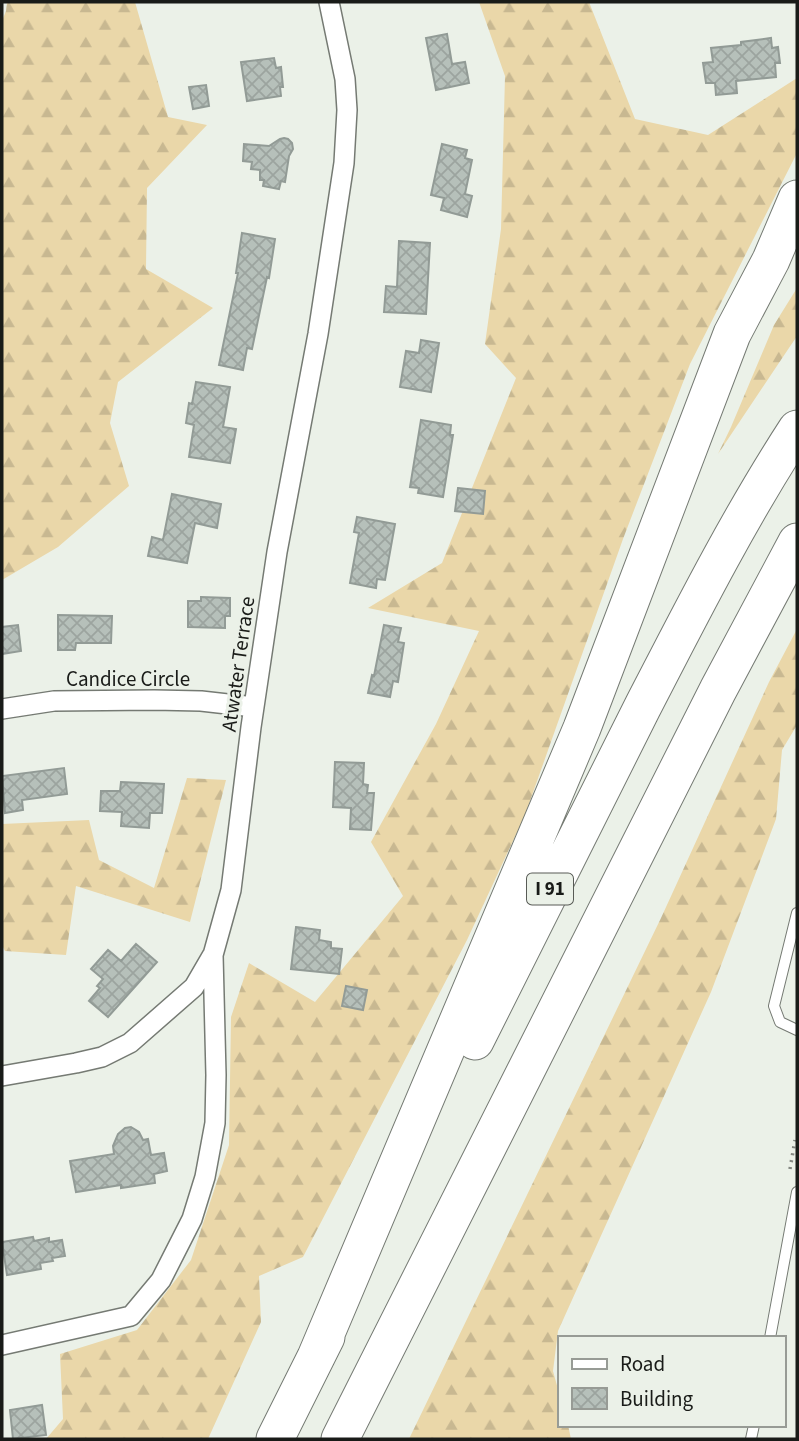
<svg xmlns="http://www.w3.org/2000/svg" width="799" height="1441" font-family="'Source Sans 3',sans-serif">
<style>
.forest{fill:url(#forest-firs)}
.building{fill:url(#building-cross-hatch);stroke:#929b96;stroke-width:2}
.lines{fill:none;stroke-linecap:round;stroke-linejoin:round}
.lane-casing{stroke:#757a73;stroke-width:12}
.street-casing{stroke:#757a73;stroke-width:22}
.highway-casing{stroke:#757a73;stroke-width:39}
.path{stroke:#838781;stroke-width:3.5;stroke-dasharray:2 5;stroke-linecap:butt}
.lane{stroke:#fff;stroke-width:10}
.street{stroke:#fff;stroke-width:19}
.highway{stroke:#fff;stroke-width:37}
.labels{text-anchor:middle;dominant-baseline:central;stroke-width:6;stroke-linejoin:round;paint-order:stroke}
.shield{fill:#ebf1e8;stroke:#585b56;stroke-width:2}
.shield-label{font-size:19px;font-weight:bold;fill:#191b18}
.street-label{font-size:21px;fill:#191b18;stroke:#ebf1e8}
</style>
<defs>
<pattern id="forest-firs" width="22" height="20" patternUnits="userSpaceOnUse" patternTransform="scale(1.75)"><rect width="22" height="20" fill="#ead7a9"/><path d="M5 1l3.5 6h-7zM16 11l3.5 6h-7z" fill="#c8b891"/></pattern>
<pattern id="building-cross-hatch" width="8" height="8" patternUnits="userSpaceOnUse" patternTransform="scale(1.75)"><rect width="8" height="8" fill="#b6c0ba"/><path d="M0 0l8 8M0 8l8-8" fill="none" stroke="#9ca49f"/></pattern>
</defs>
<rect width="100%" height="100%" fill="#ebf1e8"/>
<!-- forest -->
<path class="forest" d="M7 2H135L168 117 207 125 147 188 146 269 213 308 118 382 110 423 129 486 58 547 2 580V21L6 11Z
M479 2H589L635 119 708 135 797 78V153L690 364 623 539 525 815 467 940 303 1257 259 1276 261 1322 208 1439H46L63 1419 60 1354 137 1330 191 1260 229 1145 231 1017 249 963 315 1002 403 896 371 842 436 724 479 631 368 608 442 563 516 378 485 344 501 229 505 76Z
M797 288V336L718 454 731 427 774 325Z
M797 629V725L782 750 776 819 711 992 558 1331 553 1371 559 1393V1425H568L571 1439H409L661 918 769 682Z
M187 778 226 780 190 922 76 886 66 955 5 951 2 945V824L89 820 99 860 154 888Z"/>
<!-- building -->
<path class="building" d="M447 34 452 64 465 62 469 83 436 90 426 38Z
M771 38 772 48 778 47 780 63H775L776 77 736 81 737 93 716 95 715 83H706L703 63 713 62 711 48 741 45V42Z
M274 58 276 68 281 67 283 87H280L281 96 247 101 241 62Z
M206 85 209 106 193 109 189 87Z
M284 138 288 139 292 143 293 149 289 156 285 182 281 181 279 189 263 186 264 180H260V170L251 169 252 162 243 161 244 144 269 146 280 139Z
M442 144 467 150 465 158 472 160 465 194 472 196 467 217 441 210 444 198 431 195Z
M242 233 275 239 269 278 267 277 252 349 247 348 243 370 219 365 238 273H236Z
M399 241 430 243 426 314 384 312 386 286 397 287Z
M421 340 439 343 431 392 400 387 406 351 419 353Z
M196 382 230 387 223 427 236 429 230 463 189 457 194 425 186 423 189 403 192 404Z
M421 420 451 425 450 435H453L443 497 418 493 419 488 410 487Z
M458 488 485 491 483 514 455 511Z
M172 494 221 504 217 528 195 523 187 563 148 556 152 537 163 540Z
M357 517 395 524 385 580 377 579 376 588 350 583 359 533 354 532Z
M201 597 230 598V616H225V628L188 627V601H201Z
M58 615 112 616 111 643H76L75 650H58Z
M18 625 21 651 2 654V627Z
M384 625 401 628 398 642 404 643 398 682 393 681 390 697 368 693 372 675 374 676Z
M335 762 364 763 363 784 368 785 367 793H374L371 830 350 829 351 808 333 807Z
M64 768 67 794 22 800 23 810 5 813 2 776Z
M121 782 164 784 162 813H150L149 828 121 826 122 812 100 811 101 791H120Z
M296 927 320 930 319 940 331 942V948L342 949 339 974 291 969Z
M136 944 157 962 108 1017 89 1001 100 988 97 986 103 979 91 969 108 950 121 961Z
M346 986 367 990 363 1010 342 1006Z
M131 1127 139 1132 143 1140 148 1139 151 1155 164 1153 167 1171 154 1174 155 1183 121 1188V1185L76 1192 70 1161 114 1154 113 1146 118 1134 125 1128Z
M33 1237 34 1241 49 1238V1242L62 1240 65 1256 52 1258 53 1261 40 1263 41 1269 7 1275 2 1242Z
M42 1405 46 1435 13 1439 10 1410Z"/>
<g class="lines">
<!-- lane casing -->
<g class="lane-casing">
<path id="lane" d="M797 913 774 1006 780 1022 797 1030
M770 1338 797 1192
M751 1439 754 1425"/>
</g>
<!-- street casing -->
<g class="street-casing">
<path id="street" d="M2 709 54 701 154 700 201 701 254 707
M2 1076 76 1063 102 1057 130 1043 194 987 212 956
M2 1345 131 1316 161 1280 192 1219 205 1177 215 1123 216 1075 213 955 231 890 251 727 277 552 318 334 344 163 347 110 345 79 329 2"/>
</g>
<!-- highway casing -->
<g class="highway-casing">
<path id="highway" d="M475 1041C530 930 586 819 642 708 691 613 739 518 797 429
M316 1357 582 728 732 334 771 260 797 199
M275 1439 326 1337
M340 1439 718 690 797 542"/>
</g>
<!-- path -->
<path class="path" d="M790 1169 795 1140"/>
<!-- lane -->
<use href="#lane" class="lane"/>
<!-- street -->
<use href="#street" class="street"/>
<!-- highway -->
<use href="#highway" class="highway"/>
</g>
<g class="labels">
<!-- shield labels -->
<rect class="shield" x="527" y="873.5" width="46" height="31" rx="5"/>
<g class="shield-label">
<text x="550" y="889">I 91</text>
</g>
<!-- street labels -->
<g class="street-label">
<text transform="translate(238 664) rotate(-82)">Atwater Terrace</text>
<text x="128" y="679">Candice Circle</text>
</g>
</g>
<!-- border -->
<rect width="799" height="1441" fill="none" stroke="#191b18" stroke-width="7"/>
<!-- legend -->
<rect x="558" y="1336" width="228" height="91" fill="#ebf1e8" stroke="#979b95" stroke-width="2"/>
<rect x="572" y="1359" width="35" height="10" fill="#ffffff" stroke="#979b95" stroke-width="2"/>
<text x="620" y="1371" font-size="21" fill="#191b18">Road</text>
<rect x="572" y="1388" width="35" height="21" fill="url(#building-cross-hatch)" stroke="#979b95" stroke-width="2"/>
<text x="620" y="1406" font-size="21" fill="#191b18">Building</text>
</svg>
